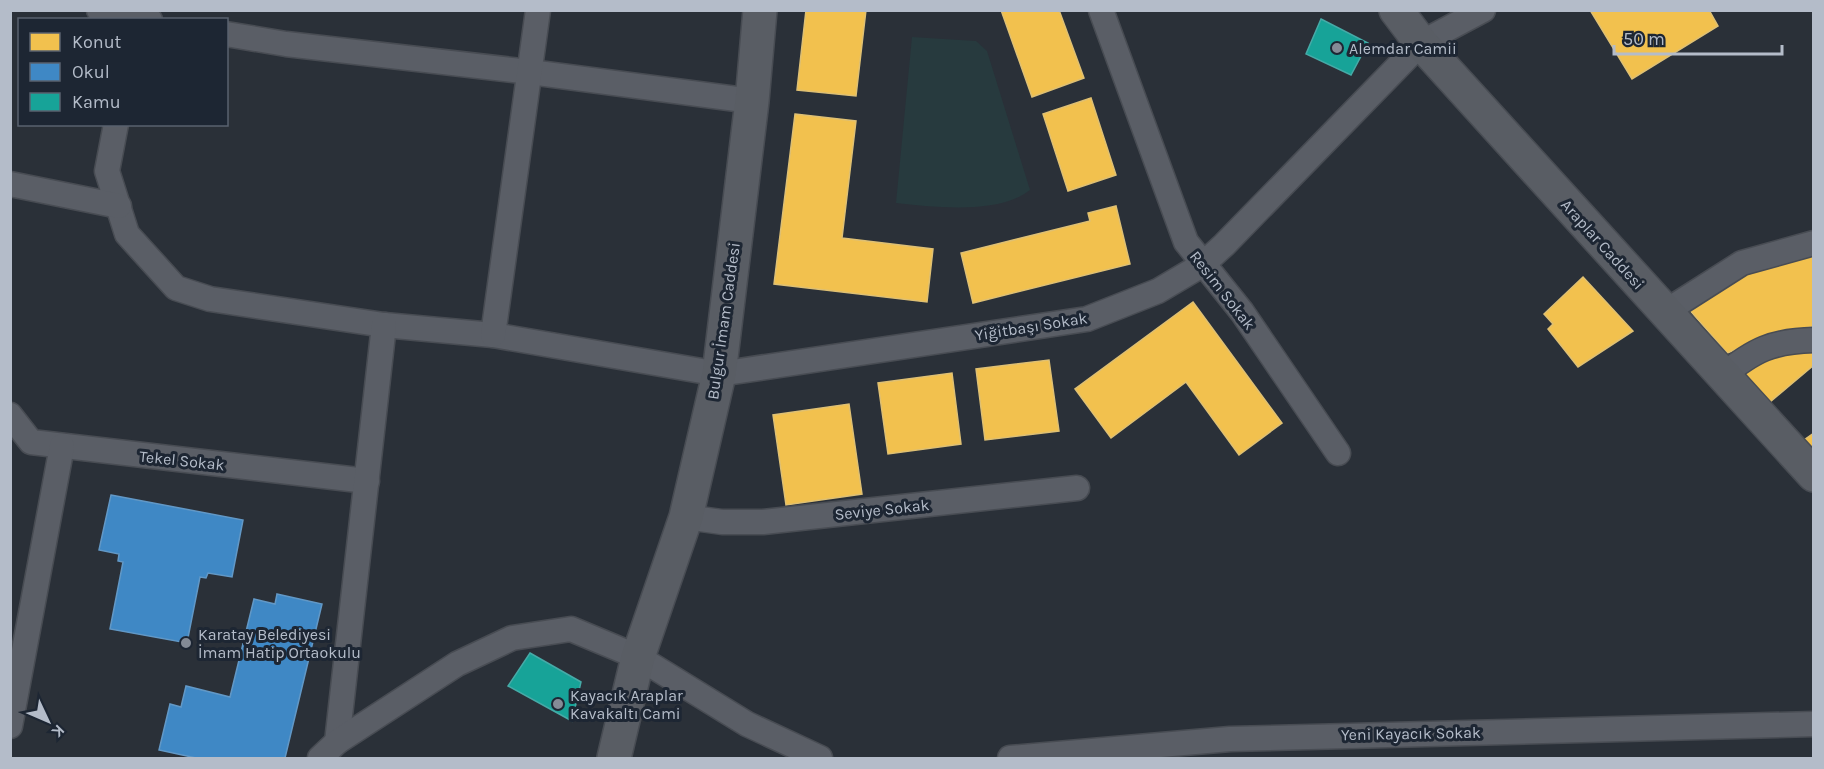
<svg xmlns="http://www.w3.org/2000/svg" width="1824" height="769" viewBox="0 0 1824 769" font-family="Karla,sans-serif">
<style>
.green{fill:#273a3e}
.homes{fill:#f2c14e;stroke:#dfc073;stroke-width:1.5}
.schools{fill:#3f88c5;stroke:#6298c6;stroke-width:1.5}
.public{fill:#17a398;stroke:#46aaa7;stroke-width:1.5}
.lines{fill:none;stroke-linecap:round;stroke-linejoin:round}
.street-casing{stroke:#484c53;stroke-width:27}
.secondary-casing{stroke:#484c53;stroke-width:36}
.street{stroke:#5a5e66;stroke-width:24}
.secondary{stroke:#595d64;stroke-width:33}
.poi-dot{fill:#848b96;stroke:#1d2633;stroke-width:2}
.labels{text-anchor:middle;stroke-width:6;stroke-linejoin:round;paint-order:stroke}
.poi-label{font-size:16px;fill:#b4bcc9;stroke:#1d2633;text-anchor:start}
.street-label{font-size:16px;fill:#b4bcc9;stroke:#1d2633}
</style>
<rect width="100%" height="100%" fill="#2a3038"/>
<path class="green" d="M912,37L976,41L987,51L1030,190C998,215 934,207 896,203Z"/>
<g class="homes">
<polygon points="806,10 866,10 856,96 797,90"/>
<polygon points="1001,10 1059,10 1084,78 1032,97"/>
<polygon points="1590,10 1709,10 1718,26 1632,79"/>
<polygon points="1091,98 1116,175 1068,191 1043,114"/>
<polygon points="795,114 856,121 842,238 933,249 927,302 774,284"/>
<polygon points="1116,206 1130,264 973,303 961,253 1090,221 1088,213"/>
<polygon points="1814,255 1814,326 1771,336 1727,353 1687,307 1744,271"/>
<polygon points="1583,277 1633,331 1578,367 1548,329 1553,324 1544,314"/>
<polygon points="1193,302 1282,423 1239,455 1186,382 1111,438 1075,389"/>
<polygon points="1814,347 1814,365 1770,402 1744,376 1754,365 1785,349"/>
<polygon points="1049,360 1059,431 985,440 976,369"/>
<polygon points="952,373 961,444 888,454 878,383"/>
<polygon points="849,404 862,494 786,505 773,415"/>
<polygon points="1814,433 1814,455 1801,442"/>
</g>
<g class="schools">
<polygon points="111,495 243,520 232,577 208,573 206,578 200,577 187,643 110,629 123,562 118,561 119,554 99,550"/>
<polygon points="277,594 322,604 285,758 196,758 159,750 170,704 181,707 186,686 230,697 254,599 275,604"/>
</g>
<g class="public">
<polygon points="1321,19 1368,43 1351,75 1306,54"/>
<polygon points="530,653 581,682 572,721 508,686"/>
</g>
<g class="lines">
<g class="street-casing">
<g id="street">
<polyline points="99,10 150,20"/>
<polyline points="1101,10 1186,242 1242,312 1338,453"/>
<polyline points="226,34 286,44 530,72 752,101"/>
<polyline points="116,124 107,171 127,234 176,288 210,299 384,325 493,335 719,374 1087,319 1158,291 1202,265 1224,245 1421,43 1483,10"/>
<polyline points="10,184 119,206"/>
<polyline points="1665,312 1742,263 1814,243"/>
<polyline points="493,335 538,10"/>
<path d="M1722,376C1754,350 1772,341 1814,340"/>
<polyline points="10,415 31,442 367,481"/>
<polyline points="686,517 722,522 763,522 1077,488"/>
<polyline points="10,726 62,446"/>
<polyline points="337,742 384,325"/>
<polyline points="320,758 337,742 457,664 512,638 571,629 638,657 747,724 820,758"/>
<polyline points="1010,758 1230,739 1814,724"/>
</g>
</g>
<g class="secondary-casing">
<g id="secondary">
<polyline points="1396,10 1421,43 1814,475"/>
<polyline points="614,758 638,657 686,517 719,374 752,101 760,10"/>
</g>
</g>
<use href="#street" class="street"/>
<use href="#secondary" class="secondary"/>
</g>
<g class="poi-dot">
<circle cx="1337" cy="48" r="6"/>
<circle cx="186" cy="643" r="6"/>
<circle cx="558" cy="704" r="6"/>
</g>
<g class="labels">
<g class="poi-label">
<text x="1349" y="54">Alemdar Camii</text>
<text x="198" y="640">Karatay Belediyesi<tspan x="198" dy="18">İmam Hatip Ortaokulu</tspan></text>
<text x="570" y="701">Kayacık Araplar<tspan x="570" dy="18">Kavakaltı Cami</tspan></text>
</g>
<g class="street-label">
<text transform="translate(1603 244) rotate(48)" y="6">Araplar Caddesi</text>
<text transform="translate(1223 290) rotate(52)" y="6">Resim Sokak</text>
<text transform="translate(723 321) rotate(-82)" y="6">Bulgur İmam Caddesi</text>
<text transform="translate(1031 326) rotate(-9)" y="6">Yiğitbaşı Sokak</text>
<text transform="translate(182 460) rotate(6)" y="6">Tekel Sokak</text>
<text transform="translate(882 509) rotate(-6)" y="6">Seviye Sokak</text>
<text transform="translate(1411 733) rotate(-1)" y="6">Yeni Kayacık Sokak</text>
</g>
</g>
<rect width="1824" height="769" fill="none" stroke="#b4bcc9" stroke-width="24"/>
<rect x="18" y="18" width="210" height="108" fill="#1d2633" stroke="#59626f" stroke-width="1.5"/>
<rect x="30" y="33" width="30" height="18" fill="#f2c14e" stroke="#59626f" stroke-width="1.5"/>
<text x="72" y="48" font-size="18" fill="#b4bcc9">Konut</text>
<rect x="30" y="63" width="30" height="18" fill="#3f88c5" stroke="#59626f" stroke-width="1.5"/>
<text x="72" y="78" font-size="18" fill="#b4bcc9">Okul</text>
<rect x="30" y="93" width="30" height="18" fill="#17a398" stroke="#59626f" stroke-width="1.5"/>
<text x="72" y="108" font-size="18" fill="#b4bcc9">Kamu</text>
<g transform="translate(48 721) rotate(134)" stroke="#1d2633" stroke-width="4.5" paint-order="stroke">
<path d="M0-4.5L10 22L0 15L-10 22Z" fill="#b4bcc9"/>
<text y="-9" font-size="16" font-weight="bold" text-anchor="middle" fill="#b4bcc9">K</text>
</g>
<path d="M1614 45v9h168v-9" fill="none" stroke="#b4bcc9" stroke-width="3"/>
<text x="1623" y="45" font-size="18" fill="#b4bcc9" stroke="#1d2633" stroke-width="4.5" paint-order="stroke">50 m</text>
</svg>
